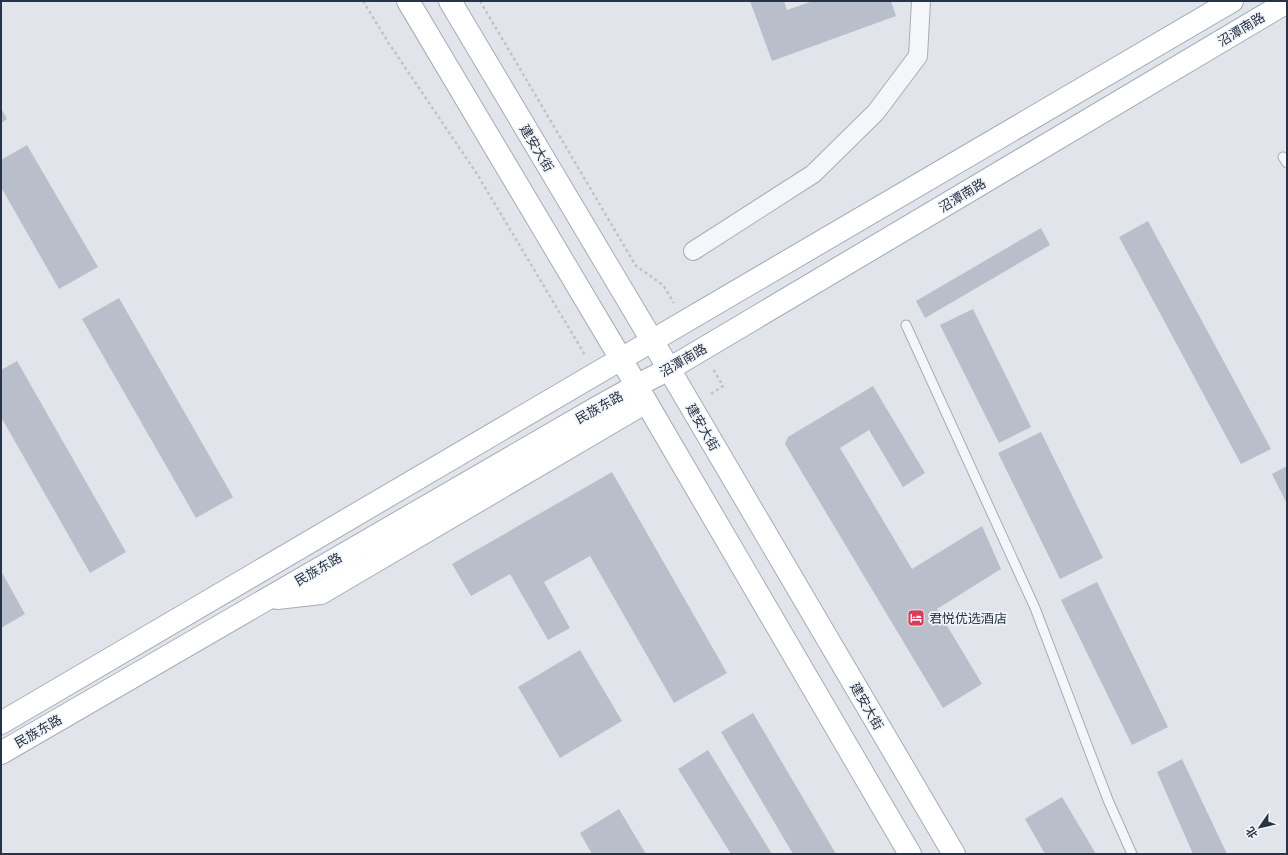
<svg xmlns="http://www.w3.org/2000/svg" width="1288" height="855" viewBox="0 0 1288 855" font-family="Lato,'Noto Sans SC',sans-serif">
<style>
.building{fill:#b8bfca}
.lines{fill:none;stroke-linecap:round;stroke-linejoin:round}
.lane-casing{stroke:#a6acb6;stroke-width:11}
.street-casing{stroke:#a6acb6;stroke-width:20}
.secondary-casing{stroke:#a6acb6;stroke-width:24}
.primary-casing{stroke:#a0aab8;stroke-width:24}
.path{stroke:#c0c3ca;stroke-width:2.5;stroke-dasharray:3 3;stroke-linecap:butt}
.lane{stroke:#f5f6f9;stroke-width:9}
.street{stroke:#f5f6f9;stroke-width:18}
.secondary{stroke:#fff;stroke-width:22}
.primary{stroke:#fff;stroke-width:22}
.labels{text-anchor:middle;stroke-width:3.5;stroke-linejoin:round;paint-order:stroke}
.street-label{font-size:13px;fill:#283345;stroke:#f1f4f8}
.poi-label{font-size:13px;fill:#283345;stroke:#f1f4f8;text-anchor:start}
</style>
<rect width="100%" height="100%" fill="#e1e5eb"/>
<g class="building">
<polygon points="750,1 784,1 787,10 813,1 891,1 896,16 772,61"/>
<polygon points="1,108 7,119 1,123"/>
<polygon points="27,145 98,267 59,289 1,187 1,160"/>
<polygon points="1148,221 1271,449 1241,464 1119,237"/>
<polygon points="1041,228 1050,245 925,318 916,301"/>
<polygon points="119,298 233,497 196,518 82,319"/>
<polygon points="973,309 1031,427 999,443 940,325"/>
<polygon points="17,361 126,552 90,573 1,417 1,370"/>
<polygon points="873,386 925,473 903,487 869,430 840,448 912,569 982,526 1001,569 937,609 982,684 943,708 785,444 788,437"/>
<polygon points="1041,432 1103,558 1060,579 998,453"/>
<polygon points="1287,466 1287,504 1272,474"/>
<polygon points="612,472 727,673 674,703 590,556 544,582 570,628 548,640 510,574 471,596 452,564"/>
<polygon points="1,571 25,614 1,628"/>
<polygon points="1097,582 1168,727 1132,745 1061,600"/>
<polygon points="580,650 622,721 560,758 518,687"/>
<polygon points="753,713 836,854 793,854 721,732"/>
<polygon points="708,750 772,854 731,854 678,769"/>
<polygon points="1182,759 1227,854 1193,854 1157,772"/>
<polygon points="1062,797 1096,854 1045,854 1025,819"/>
<polygon points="619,809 646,854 592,854 580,833"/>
</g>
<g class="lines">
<g class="lane-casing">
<g id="lane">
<polyline points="1283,157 1287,163"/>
<polyline points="906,325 1035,608 1108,800 1132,854"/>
</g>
</g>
<g class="street-casing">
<polyline id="street" points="693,251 813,174 876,112 918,56 921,1"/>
</g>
<g class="secondary-casing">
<g id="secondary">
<polyline points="408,1 621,359 910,854"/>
<polyline points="450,1 669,369 954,854"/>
<polyline points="277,598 321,593 646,402"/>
<polyline points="1,723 621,359"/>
<polyline points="1,753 600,406 636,386"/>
</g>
</g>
<g class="primary-casing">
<g id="primary">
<polyline points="621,359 1232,1"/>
<polyline points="636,386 669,369 1287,2"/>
</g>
</g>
<g class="path">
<polyline points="363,1 388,42 477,174 585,355"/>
<polyline points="480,1 636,266 663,285 674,303"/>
<polyline points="711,394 723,386 713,369"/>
</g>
<use href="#lane" class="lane"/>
<use href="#street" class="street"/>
<use href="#secondary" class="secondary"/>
<use href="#primary" class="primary"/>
</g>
<defs>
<g id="hotel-square" transform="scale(0.9)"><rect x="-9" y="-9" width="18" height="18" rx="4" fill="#da3d57" stroke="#f1f4f8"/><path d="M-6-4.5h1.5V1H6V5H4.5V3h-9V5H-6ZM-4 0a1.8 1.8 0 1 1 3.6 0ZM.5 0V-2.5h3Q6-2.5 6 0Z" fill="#fff"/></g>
</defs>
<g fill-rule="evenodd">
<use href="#hotel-square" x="916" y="618"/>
</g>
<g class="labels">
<g class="street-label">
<text transform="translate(1241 29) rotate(-31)" y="5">沼潭南路</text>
<text transform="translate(537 148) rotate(59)" y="5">建安大街</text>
<text transform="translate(962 195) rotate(-31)" y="5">沼潭南路</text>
<text transform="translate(683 360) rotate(-30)" y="5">沼潭南路</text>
<text transform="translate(599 407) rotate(-29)" y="5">民族东路</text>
<text transform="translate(703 427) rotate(60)" y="5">建安大街</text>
<text transform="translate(318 569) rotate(-30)" y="5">民族东路</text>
<text transform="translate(867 706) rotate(60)" y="5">建安大街</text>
<text transform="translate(38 731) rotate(-30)" y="5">民族东路</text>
</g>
<g class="poi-label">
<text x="929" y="623">君悦优选酒店</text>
</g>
</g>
<rect width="1288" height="855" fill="none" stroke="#283345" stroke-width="4"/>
<g transform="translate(1260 827) rotate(236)" stroke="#f1f4f8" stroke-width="3" paint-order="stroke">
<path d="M0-3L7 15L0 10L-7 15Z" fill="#283345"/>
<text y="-6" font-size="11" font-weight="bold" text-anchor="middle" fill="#283345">北</text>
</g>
</svg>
